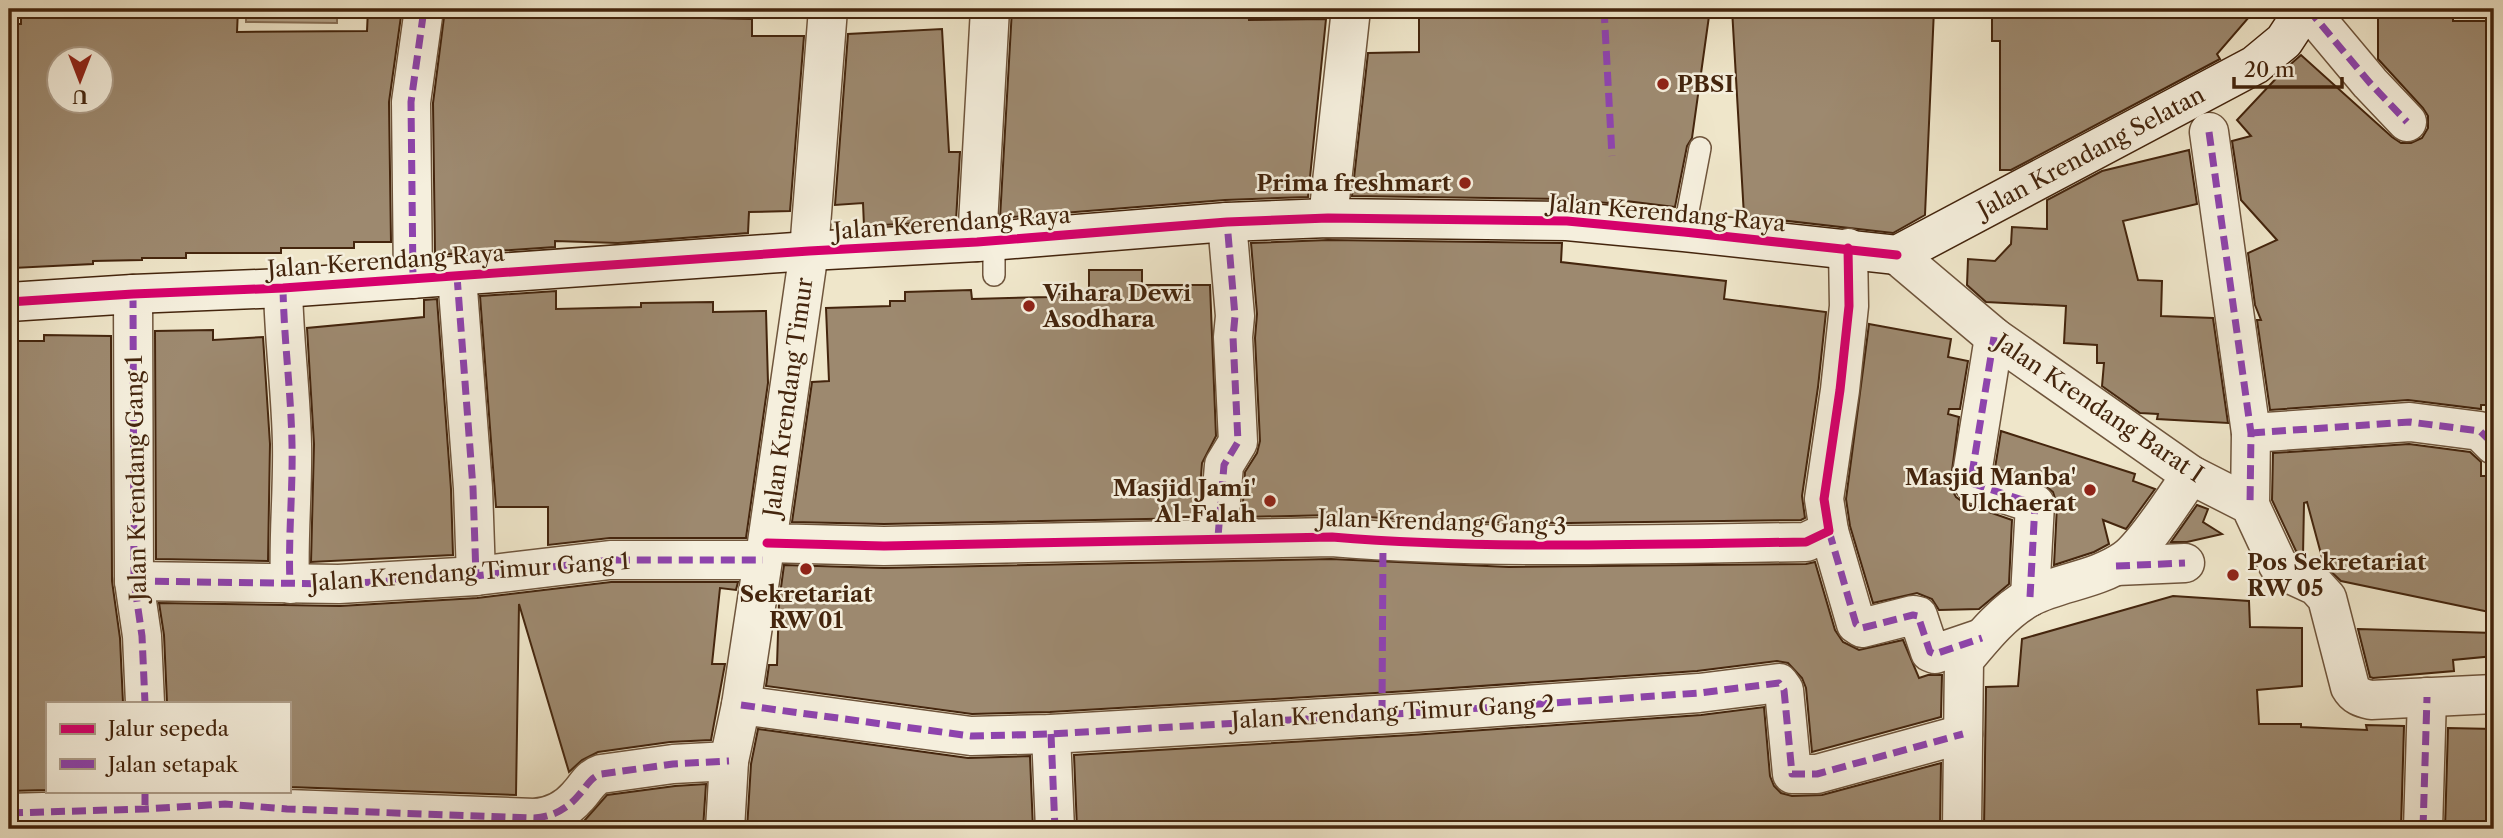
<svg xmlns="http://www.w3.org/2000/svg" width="2503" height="838" viewBox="0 0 2503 838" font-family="'Libre Caslon Text',serif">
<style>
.water{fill:#b5a48a;stroke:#887158;stroke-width:2}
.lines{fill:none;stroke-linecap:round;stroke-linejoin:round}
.shore{stroke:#7c644c;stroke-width:2}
.building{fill:#9d896f;stroke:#44250d;stroke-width:2;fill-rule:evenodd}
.lane-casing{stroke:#6f553c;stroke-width:24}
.street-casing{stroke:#6f553c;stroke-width:41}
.secondary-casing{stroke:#44250d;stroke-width:41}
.lane{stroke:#f5efdd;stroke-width:21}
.street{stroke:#f5efdd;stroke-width:38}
.secondary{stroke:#f5efdd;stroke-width:38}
.quiet{stroke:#8e44ad;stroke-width:7;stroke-dasharray:14 7;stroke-linecap:butt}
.cycleway-casing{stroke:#f5efdd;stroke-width:13}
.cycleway{stroke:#d6006c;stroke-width:9}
.poi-dot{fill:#8f2418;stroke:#f5efdd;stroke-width:2.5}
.labels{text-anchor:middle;stroke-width:5;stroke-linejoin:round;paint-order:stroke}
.poi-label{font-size:23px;font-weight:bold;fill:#44250d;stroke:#f5efdd;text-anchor:start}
.street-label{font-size:23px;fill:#44250d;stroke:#f5efdd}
</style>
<rect width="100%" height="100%" fill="#efe6ca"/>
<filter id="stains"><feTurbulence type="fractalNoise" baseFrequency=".00286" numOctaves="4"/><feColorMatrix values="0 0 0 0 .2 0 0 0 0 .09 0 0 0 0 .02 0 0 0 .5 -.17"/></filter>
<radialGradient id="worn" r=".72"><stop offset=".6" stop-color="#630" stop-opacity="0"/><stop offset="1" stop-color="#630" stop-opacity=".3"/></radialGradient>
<polygon class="water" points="246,9 337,9 337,23 246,22"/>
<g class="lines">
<polyline class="shore" points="253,9 256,15 326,16 329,14 330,9"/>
</g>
<g class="building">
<path d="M53,9H238L237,32L367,31L368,9H402L389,102L391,242H354V248H281V253H186V258H142V260L93,261V264L13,268L9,212V24H21V15ZM60,60H102V102H60Z"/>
<polygon points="445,9 625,9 625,16 752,19 752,36 804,36 790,211 749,212 748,233 618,243 555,241 555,247 435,255 433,103"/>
<polygon points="1012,9 1248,9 1249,20 1326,19 1308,197 1225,200 1000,218"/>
<polygon points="1419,9 1710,9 1692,138 1687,146 1675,207 1617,200 1617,204 1567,199 1352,196 1368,53 1419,52"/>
<polygon points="1732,9 1934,9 1925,215 1893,233 1744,216"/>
<polygon points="1992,9 2256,9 2217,54 2220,59 2011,170 2000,170 2000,41 1992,41"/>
<polygon points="2378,9 2453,9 2453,21 2494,21 2494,77 2489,77 2494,125 2494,405 2481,405 2481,409 2408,400 2270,410 2257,320 2261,320 2255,305 2248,253 2277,240 2241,200 2232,141 2251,136 2237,120 2284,70 2301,55 2392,137 2401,143 2411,143 2422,138 2428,128 2428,116 2423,108 2378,59"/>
<polygon points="942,29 949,152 960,152 956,221 864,226 863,203 835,205 848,34"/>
<polygon points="2189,150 2197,204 2123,221 2138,280 2162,281 2161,316 2213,318 2228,423 2157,419 2158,414 2140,413 2102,386 2104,363 2097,363 2097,345 2064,343 2066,306 1986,302 1967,285 1968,259 1995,261 2011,244 2012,227 2047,229 2047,200 2102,171"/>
<polygon points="1328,240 1562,243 1561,262 1726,281 1724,299 1826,312 1818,387 1802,496 1805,518 1801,520 1569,523 1451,522 1332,515 1242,517 1245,472 1257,453 1260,441 1255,338 1257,314 1251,243"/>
<polygon points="1089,270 1142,270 1142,285 1210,285 1216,436 1202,463 1198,518 884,524 792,522 812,382 829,381 826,308 890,306 890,301 905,301 905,292 971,290 972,299 1050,297 1049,294 1089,293"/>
<polygon points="556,291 556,309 641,307 641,303 713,302 713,312 766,311 768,383 746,538 610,538 548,545 548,507 496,507 480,296"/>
<polygon points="437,299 451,489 453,555 311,562 314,444 307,328 424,317 424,300"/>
<polygon points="1869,324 1951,339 1948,357 1968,361 1960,409 1949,409 1948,414 1959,417 1950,486 1956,497 1966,504 2012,520 2009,584 1979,609 1939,610 1932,599 1917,593 1873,603 1850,526 1846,499"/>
<polygon points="213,330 213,340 263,337 270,444 268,561 156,559 155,331"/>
<polygon points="44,335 111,336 112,581 120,638 123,703 47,703 47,790 9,791 9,341 44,341"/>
<polygon points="2001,431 2135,474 2133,481 2155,489 2126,529 2103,520 2109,544 2094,552 2054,565 2057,505 2053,492 2042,483 1995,468"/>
<polygon points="2409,444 2470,452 2481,462 2481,476 2492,476 2494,613 2341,581 2324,565 2307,502 2304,503 2303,556 2296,551 2272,500 2273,453"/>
<polygon points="2197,505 2208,509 2203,522 2222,534 2187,542 2171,542"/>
<polygon points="1331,559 1509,567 1806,564 1815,562 1835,630 1843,642 1859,650 1903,640 1919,678 1928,675 1942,675 1941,717 1812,752 1806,688 1802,678 1788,663 1777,661 1697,671 1409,691 1050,712 972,714 766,686 769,665 777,665 779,602 784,565 884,568"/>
<polygon points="611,582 738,582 736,590 720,588 712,664 725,664 711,740 670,742 598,752 582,760 569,772 519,604 516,795 289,787 289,703 167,703 164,635 159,603 340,606 477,598"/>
<polygon points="2173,596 2249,601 2250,627 2302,628 2302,686 2257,690 2259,724 2301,724 2301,727 2367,730 2366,725 2404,726 2401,829 2258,826 2258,829 1984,829 1986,687 2018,686 2022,639"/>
<polygon points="2358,629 2494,633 2494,656 2453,660 2454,671 2373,678 2370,677"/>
<polygon points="1764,707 1770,776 1774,786 1781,793 1792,796 1822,795 1941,763 1940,829 1077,829 1074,755 1411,735 1701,715"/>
<polygon points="2448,728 2494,729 2494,829 2445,829"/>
<polygon points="758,729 968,758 1030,756 1033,829 747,829 751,764"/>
<polygon points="706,784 703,829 586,829 584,821 607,795 675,786"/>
<polygon points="225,826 266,829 172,829"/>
</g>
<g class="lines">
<g class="lane-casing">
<g id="lane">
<polyline points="1684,232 1700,148"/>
<polyline points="994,241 994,275"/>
</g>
</g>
<g class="street-casing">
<g id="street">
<path d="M828,9L809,251L767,543L884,546L1332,537C1489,550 1648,544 1806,542L1829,531L1824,499L1840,390L1849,306L1848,248"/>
<polyline points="2308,9 2370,83 2407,122"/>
<polyline points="2209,132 2251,433 2250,505"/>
<polyline points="1328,218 1351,9"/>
<polyline points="977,242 990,9"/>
<path d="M1897,255L1994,337L2191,475L2250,505L2278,565L2290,574L2316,586L2327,598L2350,687C2355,696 2362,698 2371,700L2494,694"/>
<polyline points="457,276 473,488 476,576"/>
<polyline points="413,279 411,102 424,9"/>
<path d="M283,288C284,341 291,392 292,444C293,491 288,538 290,584"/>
<polyline points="133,294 134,581 142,636 145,703"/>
<polyline points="1994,337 1971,480 1974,484 2035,504 2030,597"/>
<polyline points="2251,433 2410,422 2480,431 2494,445"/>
<polyline points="1829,531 1856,624 1862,628 1913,615 1918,616 1930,652 1935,654 1982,638"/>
<polyline points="1218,537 1224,465 1238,442 1233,337 1235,316 1227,222"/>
<polyline points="2116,566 2185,563"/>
<polyline points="134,581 339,584 476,576 610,560 763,560 741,705 729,761 725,829"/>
<polyline points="741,705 971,736 1051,734 1410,713 1699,693 1779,683 1784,690 1792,774 1817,774 1963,734"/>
<polyline points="1051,734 1055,829"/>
<path d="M9,813L145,809L225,804L287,809L534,818C551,817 566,810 578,796C586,788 589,778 601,774L673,764L729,761"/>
<path d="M1962,829L1964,660C1983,637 2004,611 2030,597C2059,582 2096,580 2125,560C2145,546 2176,496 2191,475"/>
<polyline points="2423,829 2427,697"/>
</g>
</g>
<g class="secondary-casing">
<polyline id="secondary" points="9,302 133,294 283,288 809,251 977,242 1227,222 1328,218 1567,221 1684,232 1897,255 2255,65 2284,41 2305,9"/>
</g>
<use href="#lane" class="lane"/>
<use href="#street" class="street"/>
<use href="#secondary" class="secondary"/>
<g class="quiet">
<polyline points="1604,9 1612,156"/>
<polyline points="2308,9 2370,83 2407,122"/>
<polyline points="2209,132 2251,433 2250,505"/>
<polyline points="457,276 473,488 476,576"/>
<polyline points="413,279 411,102 424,9"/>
<path d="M283,288C284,341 291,392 292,444C293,491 288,538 290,584"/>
<polyline points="133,294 134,581 142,636 145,703"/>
<polyline points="1994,337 1971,480 1974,484 2035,504 2030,597"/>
<polyline points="2251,433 2410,422 2480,431 2494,445"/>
<polyline points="1829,531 1856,624 1862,628 1913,615 1918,616 1930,652 1935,654 1982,638"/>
<polyline points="1218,537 1224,465 1238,442 1233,337 1235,316 1227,222"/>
<polyline points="2116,566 2185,563"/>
<polyline points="134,581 339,584 476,576 610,560 763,560"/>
<polyline points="741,705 971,736 1051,734 1410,713 1699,693 1779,683 1784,690 1792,774 1817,774 1963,734"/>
<polyline points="1382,714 1383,541"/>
<polyline points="1051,734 1055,829"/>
<polyline points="145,791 145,809"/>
<path d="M9,813L145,809L225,804L287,809L534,818C551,817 566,810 578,796C586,788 589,778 601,774L673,764L729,761"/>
<polyline points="2423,829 2427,697"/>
</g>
<g class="cycleway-casing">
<g id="cycleway">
<polyline points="9,302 133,294 283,288 809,251 977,242 1227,222 1328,218 1567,221 1684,232 1897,255"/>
<path d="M767,543L884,546L1332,537C1489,550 1648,544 1806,542L1829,531L1824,499L1840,390L1849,306L1848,248"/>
</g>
</g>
<use href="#cycleway" class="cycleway"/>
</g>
<g class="poi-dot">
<circle cx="1663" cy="84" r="7"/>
<circle cx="1465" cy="183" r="7"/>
<circle cx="1029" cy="306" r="7"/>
<circle cx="2090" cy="490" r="7"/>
<circle cx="1270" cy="501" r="7"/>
<circle cx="806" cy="569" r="7"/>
<circle cx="2233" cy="575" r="7"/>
</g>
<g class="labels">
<g class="poi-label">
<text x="1677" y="92">PBSI</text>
<text x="1451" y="191" text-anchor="end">Prima freshmart</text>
<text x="1043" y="301">Vihara Dewi<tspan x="1043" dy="26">Asodhara</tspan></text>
<text x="2076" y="485" text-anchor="end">Masjid Manba'<tspan x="2076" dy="26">Ulchaerat</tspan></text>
<text x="1256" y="496" text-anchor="end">Masjid Jami'<tspan x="1256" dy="26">Al-Falah</tspan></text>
<text x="2247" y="570">Pos Sekretariat<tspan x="2247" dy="26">RW 05</tspan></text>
<text x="806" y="602" text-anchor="middle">Sekretariat<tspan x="806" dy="26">RW 01</tspan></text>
</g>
<g class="street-label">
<text transform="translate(2091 152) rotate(-28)" y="8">Jalan Krendang Selatan</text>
<text transform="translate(1667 213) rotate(5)" y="8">Jalan Kerendang Raya</text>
<text transform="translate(952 223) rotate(-4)" y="8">Jalan Kerendang Raya</text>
<text transform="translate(386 261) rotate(-4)" y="8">Jalan Kerendang Raya</text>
<text transform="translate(788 397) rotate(-82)" y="8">Jalan Krendang Timur</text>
<text transform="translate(2099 408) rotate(34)" y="8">Jalan Krendang Barat I</text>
<text transform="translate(136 478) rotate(-91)" y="8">Jalan Krendang Gang 1</text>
<text transform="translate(1442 522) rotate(2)" y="8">Jalan Krendang Gang 3</text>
<text transform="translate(470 572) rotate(-4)" y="8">Jalan Krendang Timur Gang 1</text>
<text transform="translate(1393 712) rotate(-3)" y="8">Jalan Krendang Timur Gang 2</text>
</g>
</g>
<rect width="2503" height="838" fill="none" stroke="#efe6ca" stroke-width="35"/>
<rect x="10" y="10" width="2482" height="817" fill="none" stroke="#44250d" stroke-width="3.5"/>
<rect x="18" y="18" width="2468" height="803" fill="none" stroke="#44250d" stroke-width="2"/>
<rect x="46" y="702" width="245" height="91" fill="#f5efdd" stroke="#ae9e8a" stroke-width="2"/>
<rect x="60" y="724" width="35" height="10" fill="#d6006c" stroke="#ae9e8a" stroke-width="2"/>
<text x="108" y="736" font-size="21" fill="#44250d">Jalur sepeda</text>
<rect x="60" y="759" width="35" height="10" fill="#8e44ad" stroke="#ae9e8a" stroke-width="2"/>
<text x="108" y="772" font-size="21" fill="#44250d">Jalan setapak</text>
<g transform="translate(80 80) rotate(180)"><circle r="33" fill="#f5efdd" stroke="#ae9e8a" stroke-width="2"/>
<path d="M0-5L12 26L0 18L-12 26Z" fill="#8f2418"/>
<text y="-10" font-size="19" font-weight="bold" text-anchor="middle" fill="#44250d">U</text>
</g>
<path d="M2234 77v10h108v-10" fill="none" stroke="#44250d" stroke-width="3.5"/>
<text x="2244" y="77" font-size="21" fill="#44250d" stroke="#f5efdd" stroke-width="5" paint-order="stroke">20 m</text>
<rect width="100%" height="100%" filter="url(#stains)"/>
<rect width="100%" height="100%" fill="url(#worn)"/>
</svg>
